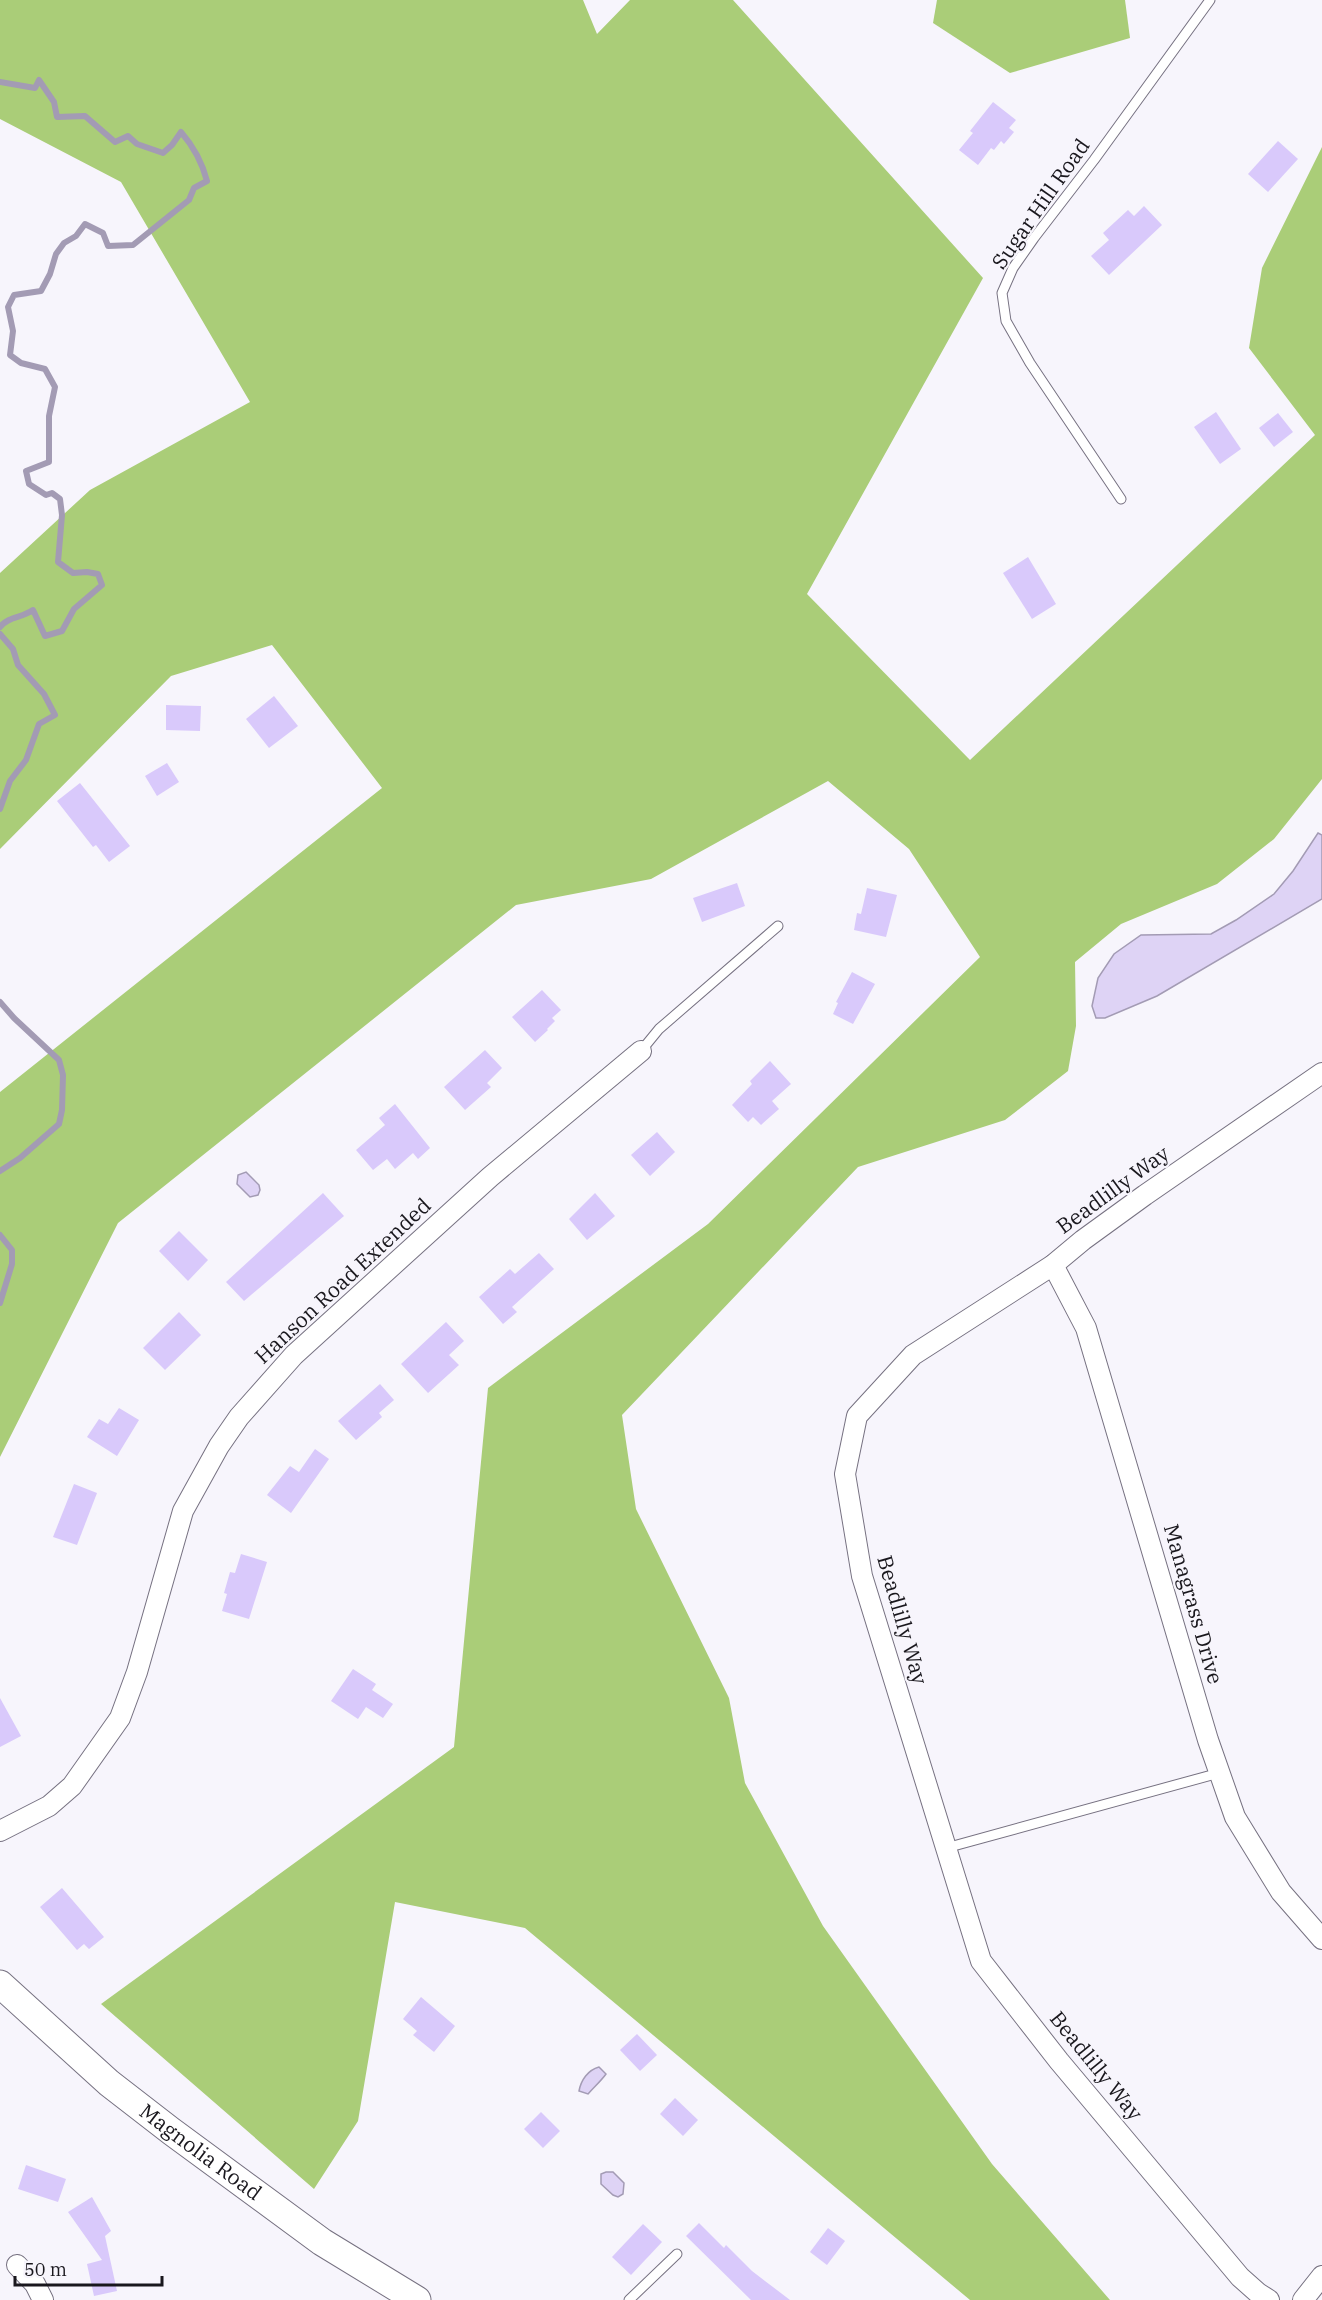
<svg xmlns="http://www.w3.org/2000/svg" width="1322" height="2300" viewBox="0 0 1322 2300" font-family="'IBM Plex Serif',serif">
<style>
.forest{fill:#aacd78}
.water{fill:#ded3f5;stroke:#a39bb4;stroke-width:1.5}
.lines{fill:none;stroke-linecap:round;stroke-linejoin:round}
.stream{stroke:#a39bb4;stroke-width:6}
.building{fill:#d9c9fb}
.service-casing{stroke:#767181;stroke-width:11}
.minor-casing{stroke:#767181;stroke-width:22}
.secondary-casing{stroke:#767181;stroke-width:29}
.service{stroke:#fff;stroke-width:9}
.minor{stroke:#fff;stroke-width:20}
.secondary{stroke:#fff;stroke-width:27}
.labels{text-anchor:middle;stroke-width:4.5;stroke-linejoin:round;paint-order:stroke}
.street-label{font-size:21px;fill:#19171d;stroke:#f7f5fc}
</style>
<rect width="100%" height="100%" fill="#f7f5fc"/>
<g class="forest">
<polygon points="0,0 583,0 597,34 630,0 733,0 983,278 807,594 970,760 1315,435 1249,348 1262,268 1322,147 1322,779 1274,839 1217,884 1121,924 1075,962 1076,1026 1068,1071 1005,1120 858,1167 622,1415 636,1509 729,1698 745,1783 823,1926 992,2164 1110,2300 970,2300 525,1928 395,1902 358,2121 314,2189 101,2004 454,1747 488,1388 708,1224 980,957 909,849 828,781 651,879 516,905 118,1223 0,1457 0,1092 382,788 272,645 171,676 0,849 0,573 90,490 250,402 121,182 0,119"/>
<polygon points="937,0 1125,0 1130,38 1010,73 933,23"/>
</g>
<g class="water">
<polygon points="1318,833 1322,835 1322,899 1157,996 1105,1018 1096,1018 1092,1006 1098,978 1114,954 1141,935 1211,934 1236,920 1274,894 1293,871"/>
<polygon points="246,1172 259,1185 260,1190 258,1195 250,1197 237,1184 238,1175"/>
<path d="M599,2067L606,2074C601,2081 594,2087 588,2094L579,2091C581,2080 588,2070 599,2067Z"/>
<polygon points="606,2172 613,2172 624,2183 623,2194 618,2197 613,2195 601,2184 601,2174"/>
</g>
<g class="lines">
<g class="stream">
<path d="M0,82L35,88L39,80L54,102L57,117L85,116L115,142L128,136L137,144L163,153L172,145L181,132C194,147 202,162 207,181L194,188L189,200L133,245L108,246L103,233L85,224L76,236L64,243L56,254L50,274L41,291L14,295L8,307L13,331L10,355L21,363L45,369L55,387L49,416V462L26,471L29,484L46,495L52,493L60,499L62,515L58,562L73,573L87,572L98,574L102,585L74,609L62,631L45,636L33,610C22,618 9,616 0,627"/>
<polyline points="0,634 13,649 18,665 44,694 55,715 39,724 26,760 10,781 0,809"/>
<polyline points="0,1002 14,1018 59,1060 63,1075 62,1110 59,1124 20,1158 0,1171"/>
<polyline points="0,1235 12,1250 12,1264 0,1303"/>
</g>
</g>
<g class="building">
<polygon points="993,102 1016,120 1009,128 1014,132 1004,144 1001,141 994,150 991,148 978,165 959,150 973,133 970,131"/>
<polygon points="1278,141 1298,159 1268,192 1248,174"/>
<polygon points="1144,206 1162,225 1109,275 1091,256 1109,240 1103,233 1128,210 1134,216"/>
<polygon points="1216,412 1241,449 1220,464 1194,427"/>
<polygon points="1278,413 1293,432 1274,447 1259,428"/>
<polygon points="1028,557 1056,604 1032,619 1003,573"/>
<polygon points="274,696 298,726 269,748 246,719"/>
<polygon points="166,705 201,706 200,731 166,730"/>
<polygon points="167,763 179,782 157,796 145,776"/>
<polygon points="80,783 130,846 109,862 96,845 93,847 57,801"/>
<polygon points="737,883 745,906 702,922 693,898"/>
<polygon points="867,888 897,895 886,937 854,930 857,913 861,914"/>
<polygon points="852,972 875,984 853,1024 833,1014 838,1003 836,1002"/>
<polygon points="542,990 561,1010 552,1018 555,1021 547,1029 548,1030 535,1042 512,1017"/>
<polygon points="485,1050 502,1068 487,1083 491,1087 465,1110 444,1087"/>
<polygon points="770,1061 791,1084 772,1101 779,1109 761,1125 753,1117 748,1122 732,1105 752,1084 750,1081"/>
<polygon points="395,1104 430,1148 418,1159 413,1153 395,1169 387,1159 373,1170 356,1150 385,1125 379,1118"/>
<polygon points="657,1132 675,1152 650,1176 631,1155"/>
<polygon points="323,1193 344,1216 244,1301 226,1282"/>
<polygon points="595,1193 615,1216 587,1240 569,1219"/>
<polygon points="179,1231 208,1260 188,1281 159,1251"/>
<polygon points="539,1253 554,1269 512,1307 517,1312 503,1324 479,1297 510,1269 515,1274"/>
<polygon points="179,1312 201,1335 165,1370 143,1348"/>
<polygon points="446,1322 464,1341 449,1355 459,1365 428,1393 401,1364"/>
<polygon points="380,1384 394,1400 379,1413 382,1417 356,1440 338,1421"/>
<polygon points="119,1408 139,1420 117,1456 87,1437 99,1419 108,1424"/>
<polygon points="315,1449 329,1459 291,1513 267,1495 290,1466 299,1472"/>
<polygon points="74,1484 97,1493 77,1545 53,1537"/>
<polygon points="241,1554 267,1562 249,1619 222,1611 227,1594 224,1593 230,1572 235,1573"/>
<polygon points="353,1669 376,1684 372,1690 393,1704 383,1718 366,1707 358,1719 331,1701"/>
<polygon points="0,1698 21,1736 0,1747"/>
<polygon points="62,1888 104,1937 89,1949 84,1944 77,1950 40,1907"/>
<polygon points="421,1997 455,2026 434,2052 413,2035 417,2031 403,2019"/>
<polygon points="637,2034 657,2055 640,2071 620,2050"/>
<polygon points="675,2098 698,2120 683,2136 660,2114"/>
<polygon points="541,2112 560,2131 543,2148 524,2129"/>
<polygon points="26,2165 66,2179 58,2202 18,2189"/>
<polygon points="92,2197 111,2231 105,2236 117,2291 94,2296 87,2264 102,2260 68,2212"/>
<polygon points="699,2223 724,2248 726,2245 752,2271 790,2300 751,2300 686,2236"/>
<polygon points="643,2224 662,2242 631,2275 612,2257"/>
<polygon points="828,2228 845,2241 827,2265 810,2252"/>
</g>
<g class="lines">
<g class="service-casing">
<g id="service">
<polyline points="1121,499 1030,363 1006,321 1002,293 1013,268 1034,238 1094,160 1210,0"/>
<polyline points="641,1051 659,1029 778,926"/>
<polyline points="946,1848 1219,1773"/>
<polyline points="629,2300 677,2254"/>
</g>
</g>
<g class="minor-casing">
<g id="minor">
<polyline points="1053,1265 1086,1328 1208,1740 1235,1817 1281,1892 1322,1939"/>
<polyline points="0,1831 49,1806 72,1786 120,1718 137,1672 183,1511 219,1446 239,1417 294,1355 490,1177 641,1051"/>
<polyline points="17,2265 35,2284 43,2300"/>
<polyline points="1269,2300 1258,2293 1240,2277 1059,2061 981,1961 862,1576 845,1474 857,1416 913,1355 1053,1265 1083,1240 1145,1195 1322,1073"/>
<polyline points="1303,2300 1322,2276"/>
</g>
</g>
<g class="secondary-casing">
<g id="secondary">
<path id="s1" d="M0,1984L109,2083L171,2131L322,2242L417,2300"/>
</g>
</g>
<use href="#service" class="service"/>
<use href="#minor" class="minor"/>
<use href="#secondary" class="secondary"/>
</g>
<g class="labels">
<g class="street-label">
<text transform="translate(1041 204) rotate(-55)" y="7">Sugar Hill Road</text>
<text transform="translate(1113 1190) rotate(-36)" y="7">Beadlilly Way</text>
<text transform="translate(343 1281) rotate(-43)" y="7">Hanson Road Extended</text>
<text transform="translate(1193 1604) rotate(74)" y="7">Managrass Drive</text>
<text transform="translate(902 1620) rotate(74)" y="7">Beadlilly Way</text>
<text transform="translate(1096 2066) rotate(51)" y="7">Beadlilly Way</text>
<text dy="7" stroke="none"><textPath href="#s1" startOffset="262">Magnolia Road</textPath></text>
</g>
</g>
<path d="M15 2276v9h147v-9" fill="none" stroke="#19171d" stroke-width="3"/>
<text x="24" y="2276" font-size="18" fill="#19171d" stroke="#f7f5fc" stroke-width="4.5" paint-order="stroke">50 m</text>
</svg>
